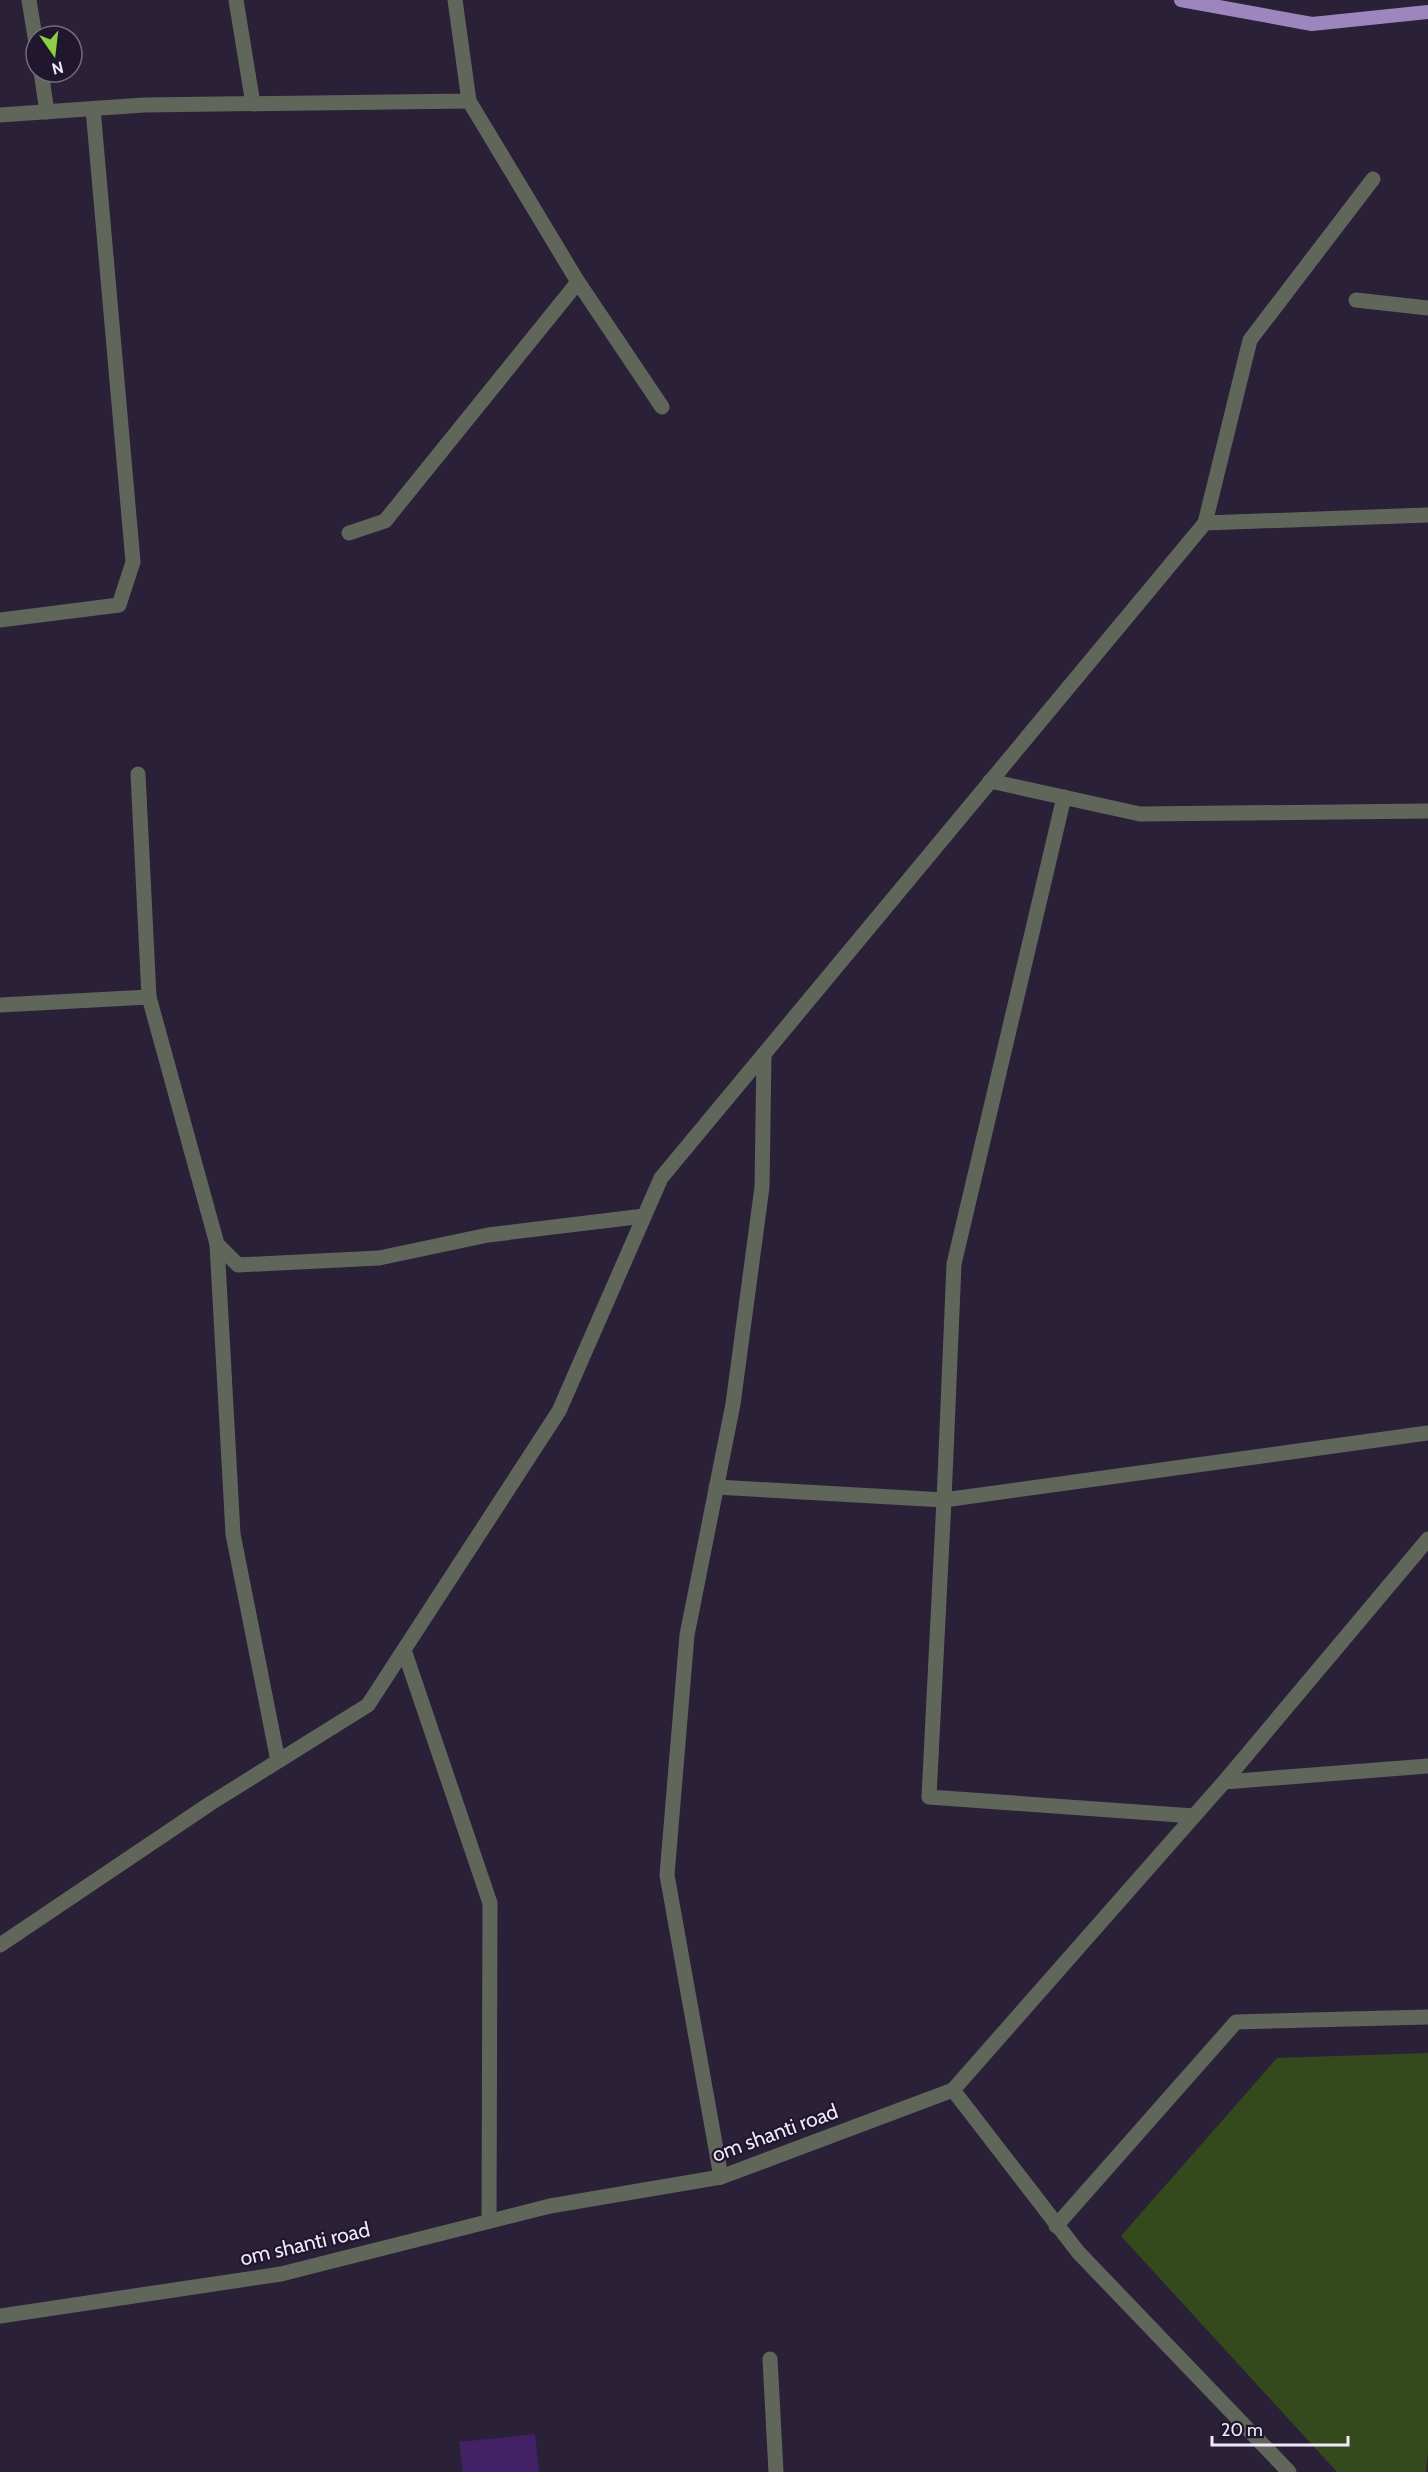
<svg xmlns="http://www.w3.org/2000/svg" width="1428" height="2472" viewBox="0 0 1428 2472" font-family="Cabin,sans-serif">
<style>
.green{fill:#344a1d}
.lines{fill:none;stroke-linecap:round;stroke-linejoin:round}
.stream{stroke:#9d85be;stroke-width:14}
.building{fill:#422166}
.service{stroke:#60675a;stroke-width:15}
.minor{stroke:#60675a;stroke-width:15}
.labels{text-anchor:middle;stroke-width:4.5;stroke-linejoin:round;paint-order:stroke}
.street-label{font-size:21px;fill:#efe9f9;stroke:#20162e}
</style>
<rect width="100%" height="100%" fill="#2a2038"/>
<polygon class="green" points="1428,2053 1428,2452 1426,2472 1337,2472 1121,2236 1277,2058"/>
<g class="lines">
<polyline class="stream" points="1181,0 1312,24 1428,12"/>
</g>
<polygon class="building" points="535,2434 539,2472 463,2472 459,2442"/>
<g class="lines">
<g class="service">
<polyline points="29,0 36,43"/>
<polyline points="236,0 253,104"/>
<polyline points="41,72 47,112"/>
<polyline points="469,101 578,282 662,407"/>
<polyline points="0,115 144,105 469,101 455,0"/>
<polyline points="349,533 385,521 578,282"/>
<polyline points="0,620 119,605 133,562 93,109"/>
</g>
<g class="minor">
<polyline points="1356,300 1428,308"/>
<polyline points="1205,523 1250,340 1373,179"/>
<polyline points="138,774 149,997"/>
<polyline points="990,781 1140,814 1428,811"/>
<polyline points="0,1005 149,997 217,1244 238,1265 379,1258 488,1235 644,1216"/>
<polyline points="217,1244 233,1534 278,1761"/>
<polyline points="716,1487 944,1500 954,1264 1064,797"/>
<polyline points="404,1650 490,1903 489,2221"/>
<polyline points="1224,1782 1428,1766"/>
<polyline points="1194,1816 929,1797 944,1500 1428,1433"/>
<polyline points="0,1945 211,1803 368,1705 559,1411 661,1178 1205,523 1428,515"/>
<polyline points="953,2090 1224,1782 1428,1539"/>
<polyline points="721,2177 667,1875 687,1635 733,1404 762,1187 764,1054"/>
<polyline points="1056,2226 1236,2022 1428,2017"/>
<polyline points="0,2316 281,2274 550,2206 721,2177 953,2090 1078,2252 1289,2472"/>
<polyline points="770,2359 776,2472"/>
</g>
</g>
<g class="labels">
<g class="street-label">
<text transform="translate(775 2133) rotate(-20)" y="7">om shanti road</text>
<text transform="translate(305 2244) rotate(-13)" y="7">om shanti road</text>
</g>
</g>
<g transform="translate(54 54) rotate(166)"><circle r="28" fill="#20162e" stroke="#736a7f" stroke-width="1.5"/>
<path d="M0-4.5L10 22L0 15L-10 22Z" fill="#8ece43"/>
<text y="-9" font-size="16" font-weight="bold" text-anchor="middle" fill="#efe9f9">N</text>
</g>
<path d="M1212 2436v9h136v-9" fill="none" stroke="#efe9f9" stroke-width="3"/>
<text x="1221" y="2436" font-size="18" fill="#efe9f9" stroke="#20162e" stroke-width="4.5" paint-order="stroke">20 m</text>
</svg>
